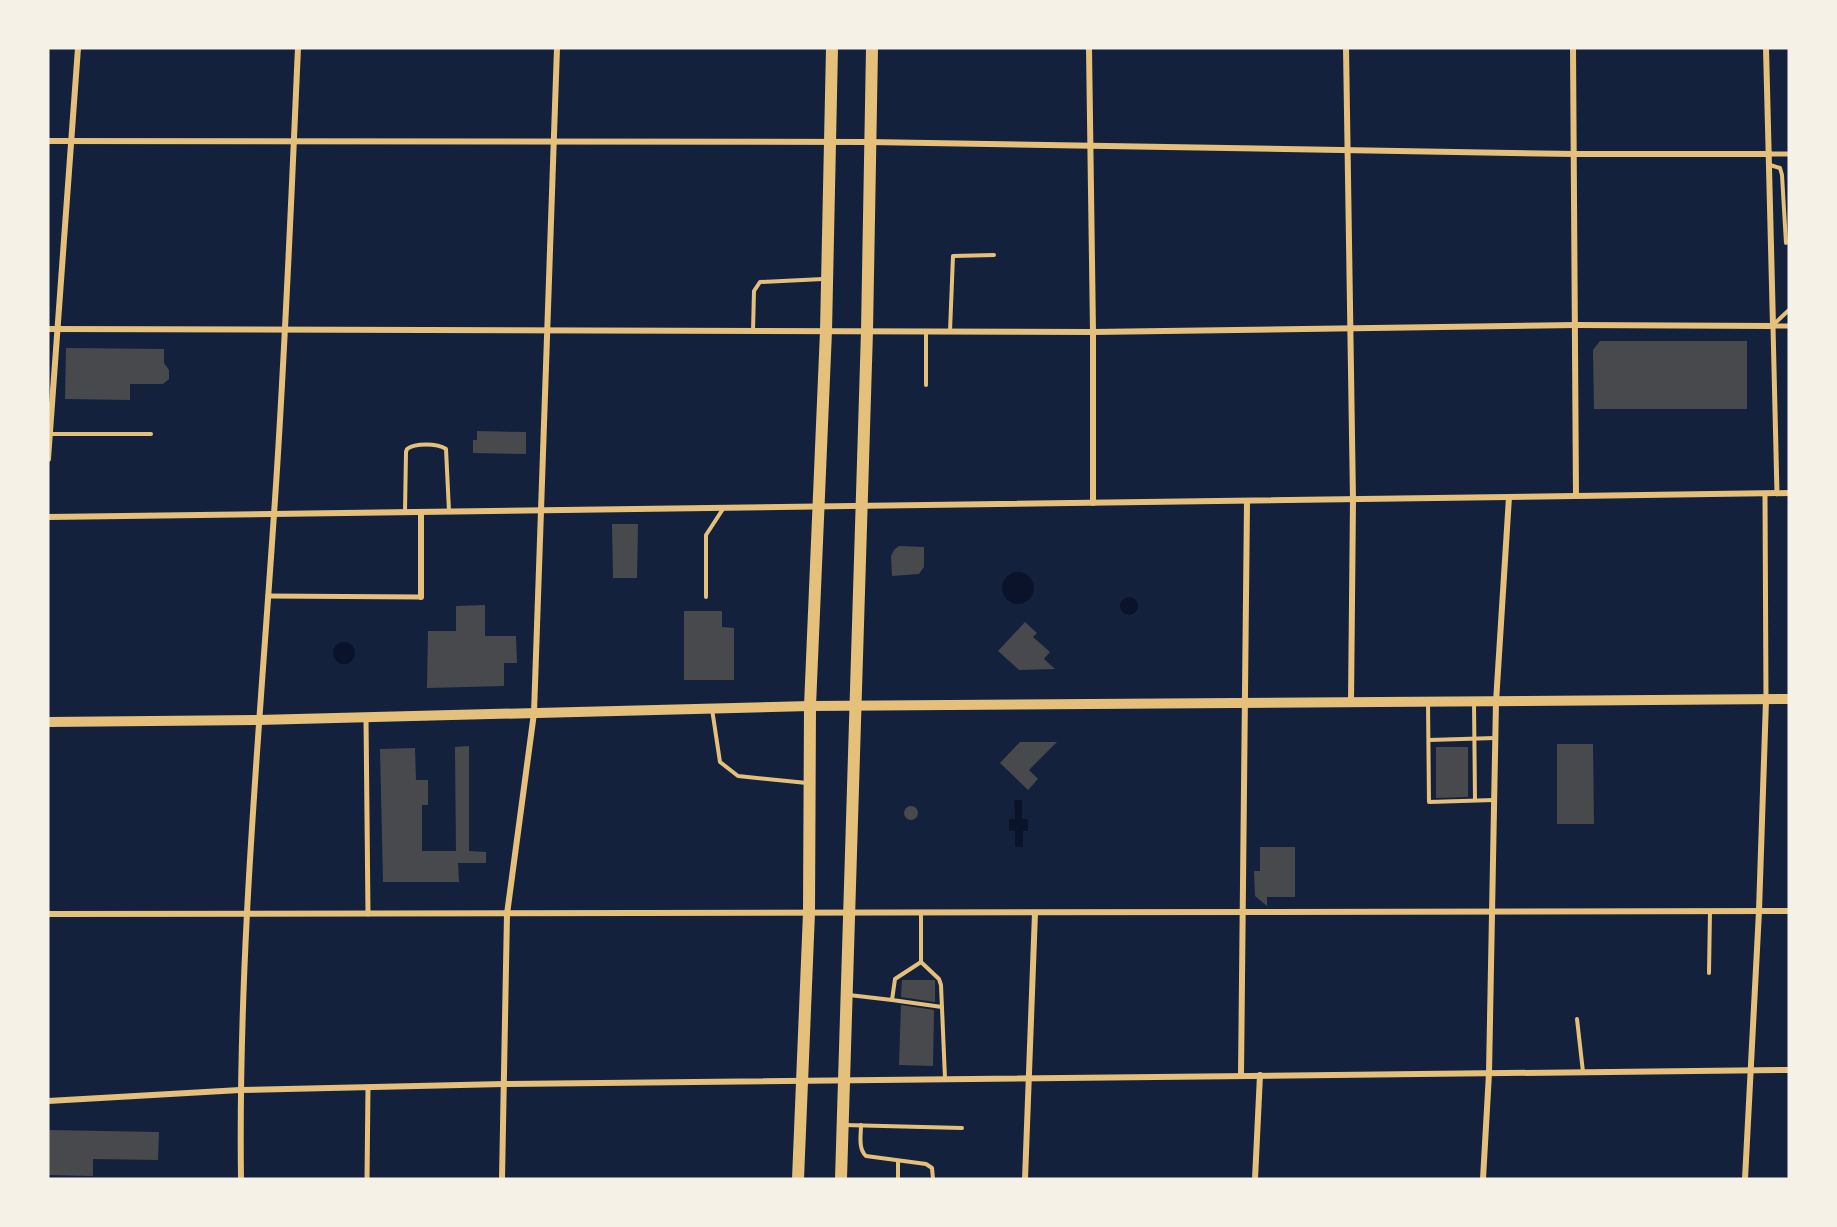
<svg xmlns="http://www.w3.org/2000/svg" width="1837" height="1227" viewBox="0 0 1837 1227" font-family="'Fira Sans',sans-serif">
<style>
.water{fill:#0b132b}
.building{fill:#48494c}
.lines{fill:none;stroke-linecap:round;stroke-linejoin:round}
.service{stroke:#e5c07b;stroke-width:4}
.pedestrian{stroke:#e5c07b;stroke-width:5}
.minor{stroke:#e5c07b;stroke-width:6}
.secondary{stroke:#e5c07b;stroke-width:10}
.primary{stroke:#e5c07b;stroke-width:12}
</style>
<rect width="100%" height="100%" fill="#14213d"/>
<g class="water">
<circle cx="1018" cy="588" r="16"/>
<circle cx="1129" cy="606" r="9"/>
<circle cx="344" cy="653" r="11"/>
<polygon points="1014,800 1022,800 1022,819 1028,819 1028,831 1023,831 1023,847 1015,847 1015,831 1009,831 1009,819 1015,819"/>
</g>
<g class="building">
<polygon points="1600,341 1747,341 1747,409 1594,409 1593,350"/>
<polygon points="66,348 164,349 164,363 169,370 169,379 163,384 130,384 130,400 65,399"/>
<polygon points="477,431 526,432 526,454 473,453 473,440 477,440"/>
<polygon points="612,524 638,524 637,578 613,578"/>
<polygon points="899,546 924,547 924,567 919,574 892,576 891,556 894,550"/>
<polygon points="485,605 485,636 516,636 517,663 504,663 504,686 427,688 428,631 456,631 456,606"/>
<polygon points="684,611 722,611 722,627 734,628 734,680 684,680"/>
<polygon points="1025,622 1037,633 1033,637 1050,652 1044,659 1055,669 1019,670 998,651"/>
<polygon points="1020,742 1057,742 1029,770 1038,779 1028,790 1000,763"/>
<polygon points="1557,744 1593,744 1594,824 1557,824"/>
<polygon points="469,746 469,851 486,852 486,863 458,863 459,882 383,882 380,749 415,748 416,780 428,780 428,805 422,805 422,851 456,851 455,747"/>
<polygon points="1436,747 1468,747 1468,797 1436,798"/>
<circle cx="911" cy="813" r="7"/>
<polygon points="1260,847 1295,847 1295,897 1267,897 1267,906 1255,896 1254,871 1260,871"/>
<polygon points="902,980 935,980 935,1002 901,997"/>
<polygon points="901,1005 934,1010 933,1066 899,1065"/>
<polygon points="48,1130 159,1132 158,1160 93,1159 93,1176 48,1175"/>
</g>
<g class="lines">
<g class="service">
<polyline points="1770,165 1780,168 1782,175 1786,243"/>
<polyline points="1773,325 1789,310"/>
<polyline points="753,331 754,291 760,282 823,279"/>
<polyline points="950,331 953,256 994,255"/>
<polyline points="926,385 926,331"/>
<polyline points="50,434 151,434"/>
<path d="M405,512L406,452L407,449C415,443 437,443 446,449L449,511"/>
<polyline points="706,597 706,535 723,509"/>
<polyline points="1428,702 1429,802 1494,800"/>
<polyline points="1474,702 1475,800"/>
<polyline points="712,709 720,762 738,776 807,783"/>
<polyline points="1429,740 1495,738"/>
<polyline points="921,913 921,962 939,979 941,985 945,1078"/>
<polyline points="1709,973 1710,911"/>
<polyline points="849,995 892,1000 895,979 921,962"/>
<polyline points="892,1000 942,1007"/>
<polyline points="1577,1019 1583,1072"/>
<polyline points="844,1125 962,1128"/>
<path d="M861,1125C861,1135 858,1149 866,1156L926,1164L932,1168L933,1179"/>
<polyline points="898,1179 898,1162"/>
</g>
<g class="pedestrian">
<polyline points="1770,154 1789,154"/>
<polyline points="1765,494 1766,700"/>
<polyline points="1777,494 1773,326 1789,326"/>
<polyline points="268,596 421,597"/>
<polyline points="366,718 368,914"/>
<polyline points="367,1179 368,1087"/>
</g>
<g class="minor">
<polyline points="1089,48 1093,332 1093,503"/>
<polyline points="1346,48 1353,500 1351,702"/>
<polyline points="1573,48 1576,496"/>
<polyline points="48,141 869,142 1575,154 1770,154"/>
<polyline points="48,329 1093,332 1576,325 1773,326 1766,48"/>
<polyline points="48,459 78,48"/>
<polyline points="48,517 1789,493"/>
<polyline points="421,597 421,512"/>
<polyline points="48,914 1789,911"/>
<polyline points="1241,1075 1247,502"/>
<polyline points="48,1101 240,1090 504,1084 1789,1070"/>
<path d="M241,1179C238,957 259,736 274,514C285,359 291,203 298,48"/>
<polyline points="502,1179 507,914 534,713 557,48"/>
<polyline points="1025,1179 1035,913"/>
<polyline points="1255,1179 1260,1075"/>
<polyline points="1483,1179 1489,1073 1496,702 1509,497"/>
<polyline points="1745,1179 1759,911 1766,700"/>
</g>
<polyline class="secondary" points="48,722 258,720 810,706 1789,699"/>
<g class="primary">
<polyline points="798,1179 809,913 810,706 826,331 832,48"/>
<polyline points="841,1179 867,331 872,48"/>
</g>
</g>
<rect width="1837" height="1227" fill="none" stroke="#f6f1e7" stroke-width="99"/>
</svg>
